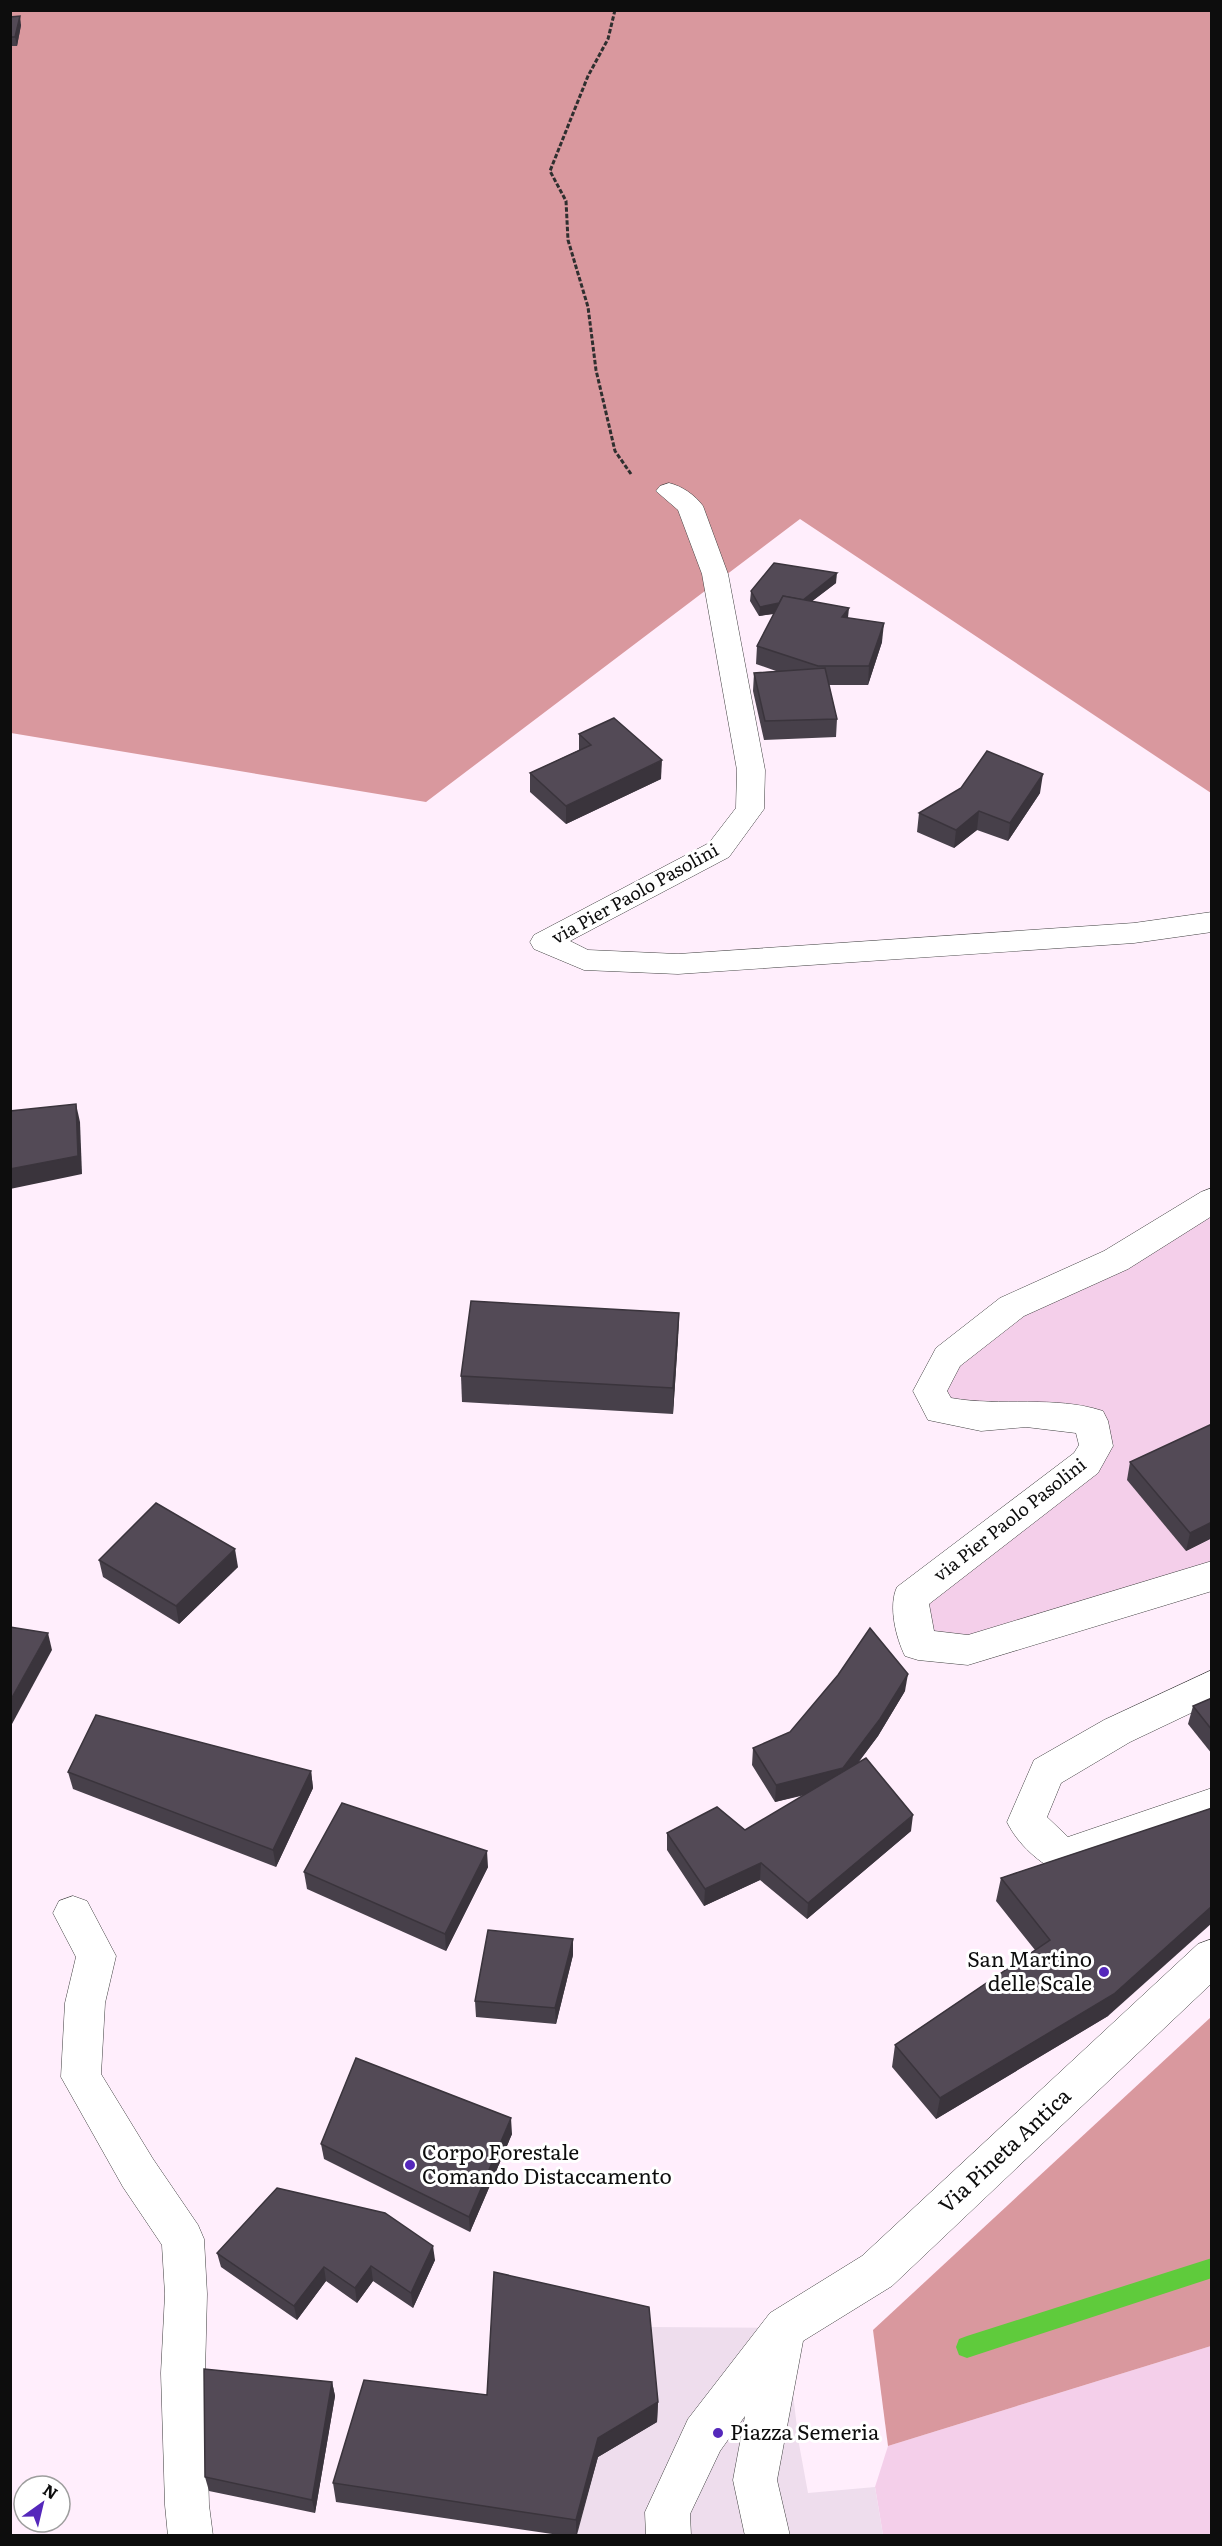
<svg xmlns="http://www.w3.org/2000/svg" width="1222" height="2546" viewBox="0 0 1222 2546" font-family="Literata,serif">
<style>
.farmland{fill:#f4cfea}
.forest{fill:#d9989e}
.plaza{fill:#eedded}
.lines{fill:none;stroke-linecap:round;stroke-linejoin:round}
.stream{fill:#5fcb3c;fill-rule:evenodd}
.street-casing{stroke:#404040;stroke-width:1}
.path{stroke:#2f2f2f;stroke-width:3;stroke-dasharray:4.5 2;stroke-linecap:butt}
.street{fill:#fff;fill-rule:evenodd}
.wall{fill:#47404a}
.shaded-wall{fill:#3a343c}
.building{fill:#534a56;stroke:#3a343c;stroke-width:1.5}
.poi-dot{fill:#5528bb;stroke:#fff;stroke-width:2}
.labels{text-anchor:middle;stroke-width:6;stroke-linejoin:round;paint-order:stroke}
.street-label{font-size:18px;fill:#0d0d0d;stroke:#fff}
.near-poi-label{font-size:21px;fill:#0d0d0d;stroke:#fff;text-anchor:start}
.near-street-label{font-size:21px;fill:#0d0d0d;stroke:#fff}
</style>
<rect width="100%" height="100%" fill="#ffeefc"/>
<g class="farmland">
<polygon points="1211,1199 1211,1564 968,1650 916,1636 910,1598 1114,1445 1091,1421 940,1410 948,1357"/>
<polygon points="1211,2346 1211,2535 883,2535 875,2487 888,2446"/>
</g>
<g class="forest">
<polygon points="10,11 1211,11 1211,793 800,519 426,802 11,733"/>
<polygon points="1211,2017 1211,2346 888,2446 873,2330"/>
</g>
<polygon class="plaza" points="648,2327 785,2328 799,2444 808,2493 875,2487 883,2535 577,2536 598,2457"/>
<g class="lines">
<polygon class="stream" points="1212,2258 1212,2278 967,2358 959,2355 956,2347 959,2339 967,2336"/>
<g class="street-casing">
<g id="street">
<path d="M669,483C682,486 695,495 703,506L728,574L765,770L764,809L729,857L570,941L588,950L678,954L1134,923L1212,912V932L1134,943L678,974L584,970L534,949L530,942L534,935L709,843L736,808L737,770L702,574L678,510L656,491L660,486Z"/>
<path d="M1212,1188V1216L1128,1269L1024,1316L960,1366L947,1391L951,1398C1001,1407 1054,1395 1103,1411L1108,1421L1113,1446L1098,1473L929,1604L934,1631L968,1635L1212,1561V1591L968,1665L918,1660L905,1656C896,1638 888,1606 897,1587L1074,1453L1079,1445L1076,1433L1026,1427L981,1431L928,1420L913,1391L936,1348L1000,1298L1104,1251L1201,1192Z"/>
<path d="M1212,1670V1703L1130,1742L1061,1783L1047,1817L1068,1837L1212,1788V1821L1062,1873C1040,1865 1017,1843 1007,1822L1034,1760L1104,1720Z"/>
<polygon points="73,1896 87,1901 116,1956 105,2003 101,2074 153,2159 198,2225 204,2239 207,2294 205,2373 209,2505 213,2536 168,2536 165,2505 161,2373 165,2294 162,2245 123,2187 61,2077 65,2003 76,1957 53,1913 59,1901"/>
<polygon points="1212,1939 1212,1983 892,2286 803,2341 777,2480 790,2536 745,2536 733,2480 745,2416 720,2451 690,2514 691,2536 646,2536 645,2512 688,2419 770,2313 862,2256 1198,1944"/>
</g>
</g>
<polyline class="path" points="615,10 608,39 588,76 550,171 566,201 568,240 588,307 596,370 615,451 631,474"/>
<use href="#street" class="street"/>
</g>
<g class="wall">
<polygon points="10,17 21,25 17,46 10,46"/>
<polygon points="836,583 812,601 848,618 882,642 868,685 829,685 837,719 836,737 764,740 753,691 754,673 776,671 756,664 757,646 774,614 759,616 750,601 751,591"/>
<polygon points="579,734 661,779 566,824 530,792 530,773 579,750"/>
<polygon points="1040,793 1008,841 977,830 954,848 917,832 919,813"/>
<polygon points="679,1313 678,1339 673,1414 462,1402 461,1376"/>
<polygon points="1130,1462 1212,1538 1186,1551 1127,1480"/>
<polygon points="99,1560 238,1567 179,1624 103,1577"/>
<polygon points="905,1691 878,1736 858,1763 911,1831 807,1919 760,1880 704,1906 667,1850 667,1833 745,1830 805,1795 775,1802 752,1765 753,1748"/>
<polygon points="1212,1698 1212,1754 1188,1724 1193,1706"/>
<polygon points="311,1771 313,1788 276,1867 73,1789 68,1772"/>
<polygon points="1212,1808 1108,2016 936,2119 892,2067 895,2045 1035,1950 996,1901 1001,1878"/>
<polygon points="488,1867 446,1951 307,1889 304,1872"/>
<polygon points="573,1955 556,2024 476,2017 475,2001"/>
<polygon points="512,2134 470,2232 324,2159 321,2144"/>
<polygon points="217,2253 435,2260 413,2308 373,2281 357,2303 326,2281 297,2320 221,2267"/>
<polygon points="332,2382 335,2396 315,2513 209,2491 205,2477"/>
<polygon points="487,2395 658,2402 657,2422 598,2457 577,2535 559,2535 336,2502 333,2483"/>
</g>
<g class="shaded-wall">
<polygon points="20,16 21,25 17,46 15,37"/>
<polygon points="837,573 836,583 802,609 759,616 760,607"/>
<polygon points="849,608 847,627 842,617"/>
<polygon points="884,623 882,642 868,685 869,666"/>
<polygon points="662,760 661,779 566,824 566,806"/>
<polygon points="1043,774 1040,793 1008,841 1010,823"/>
<polygon points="979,811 977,830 954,848 956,830"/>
<polygon points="76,1104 80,1122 82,1174 10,1189 10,1169"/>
<polygon points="679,1313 678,1339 673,1414 673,1388"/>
<polygon points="1212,1522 1212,1538 1186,1551 1190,1533"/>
<polygon points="235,1549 238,1567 179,1624 176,1606"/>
<polygon points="48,1633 52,1650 12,1724 10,1719 10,1701"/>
<polygon points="908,1674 905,1691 878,1736 841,1785 775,1802 776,1785"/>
<polygon points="311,1771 313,1788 276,1867 273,1850"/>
<polygon points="913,1815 911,1831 807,1919 808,1903"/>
<polygon points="487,1851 488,1867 446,1951 445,1934"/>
<polygon points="761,1863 760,1880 704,1906 705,1889"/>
<polygon points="1212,1906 1212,1923 1108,2016 936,2119 940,2098"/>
<polygon points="573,1939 573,1955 556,2024 555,2008"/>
<polygon points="511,2118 512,2134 470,2232 469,2217"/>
<polygon points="433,2246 435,2260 413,2308 411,2293"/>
<polygon points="371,2266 373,2281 357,2303 355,2288"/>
<polygon points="324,2267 326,2281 297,2320 294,2306"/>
<polygon points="332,2382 335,2396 315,2513 312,2500"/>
<polygon points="658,2402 657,2422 598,2457 576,2535 576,2520 598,2438"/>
</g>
<g class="building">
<polygon points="20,16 15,37 10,37 10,17"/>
<polygon points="774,563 837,573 803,600 783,596 779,603 760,607 751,591"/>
<polygon points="783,596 849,608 842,617 884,623 869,666 818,666 757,646"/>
<polygon points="825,668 837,719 765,721 754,673"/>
<polygon points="614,718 662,760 566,806 530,773 591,745 579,734"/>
<polygon points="987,751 1043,774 1010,823 979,811 956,830 919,813 961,788"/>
<polygon points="76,1104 78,1156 10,1169 10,1111"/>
<polygon points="471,1301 679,1313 673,1388 461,1376"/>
<polygon points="1212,1424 1212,1522 1190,1533 1130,1462"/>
<polygon points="156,1503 235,1549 176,1606 99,1560"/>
<polygon points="10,1627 48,1633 10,1701"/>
<polygon points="870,1628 908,1674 880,1719 843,1768 776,1785 753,1748 790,1732 838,1675"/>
<polygon points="1212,1698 1212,1730 1193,1706"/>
<polygon points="96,1715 311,1771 273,1850 68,1772"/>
<polygon points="866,1758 913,1815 808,1903 761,1863 705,1889 667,1833 717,1807 745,1830"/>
<polygon points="342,1803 487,1851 445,1934 304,1872"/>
<polygon points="1212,1808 1212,1906 1114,1994 940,2098 895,2045 1050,1940 1001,1878"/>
<polygon points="488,1930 573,1939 555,2008 475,2001"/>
<polygon points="356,2058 511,2118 469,2217 321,2144"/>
<polygon points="277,2188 385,2213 433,2246 411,2293 371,2266 355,2288 324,2267 294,2306 217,2253"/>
<polygon points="494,2272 649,2307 658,2402 598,2438 576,2520 333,2483 364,2380 487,2395"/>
<polygon points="204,2369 332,2382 312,2500 205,2477"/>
</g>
<g class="poi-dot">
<circle cx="1104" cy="1972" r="6"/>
<circle cx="410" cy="2165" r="6"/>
<circle cx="718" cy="2433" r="6"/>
</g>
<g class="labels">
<g class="street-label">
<text transform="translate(635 894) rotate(-29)" y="6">via Pier Paolo Pasolini</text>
<text transform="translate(1010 1520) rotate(-38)" y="6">via Pier Paolo Pasolini</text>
</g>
<g class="near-poi-label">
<text x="1092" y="1967" text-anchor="end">San Martino<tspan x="1092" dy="24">delle Scale</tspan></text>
<text x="422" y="2160">Corpo Forestale<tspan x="422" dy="24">Comando Distaccamento</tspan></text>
<text x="730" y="2440">Piazza Semeria</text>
</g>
<g class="near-street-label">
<text transform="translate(1005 2151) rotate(-43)" y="7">Via Pineta Antica</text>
</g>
</g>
<rect width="1222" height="2546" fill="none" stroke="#0d0d0d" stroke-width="24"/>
<g transform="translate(42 2504) rotate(34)"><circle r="28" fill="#ffffff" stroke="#9e9e9e" stroke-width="1.5"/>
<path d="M0-4.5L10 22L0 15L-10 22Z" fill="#5528bb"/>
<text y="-9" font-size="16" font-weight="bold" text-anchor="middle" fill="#0d0d0d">N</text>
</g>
</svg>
